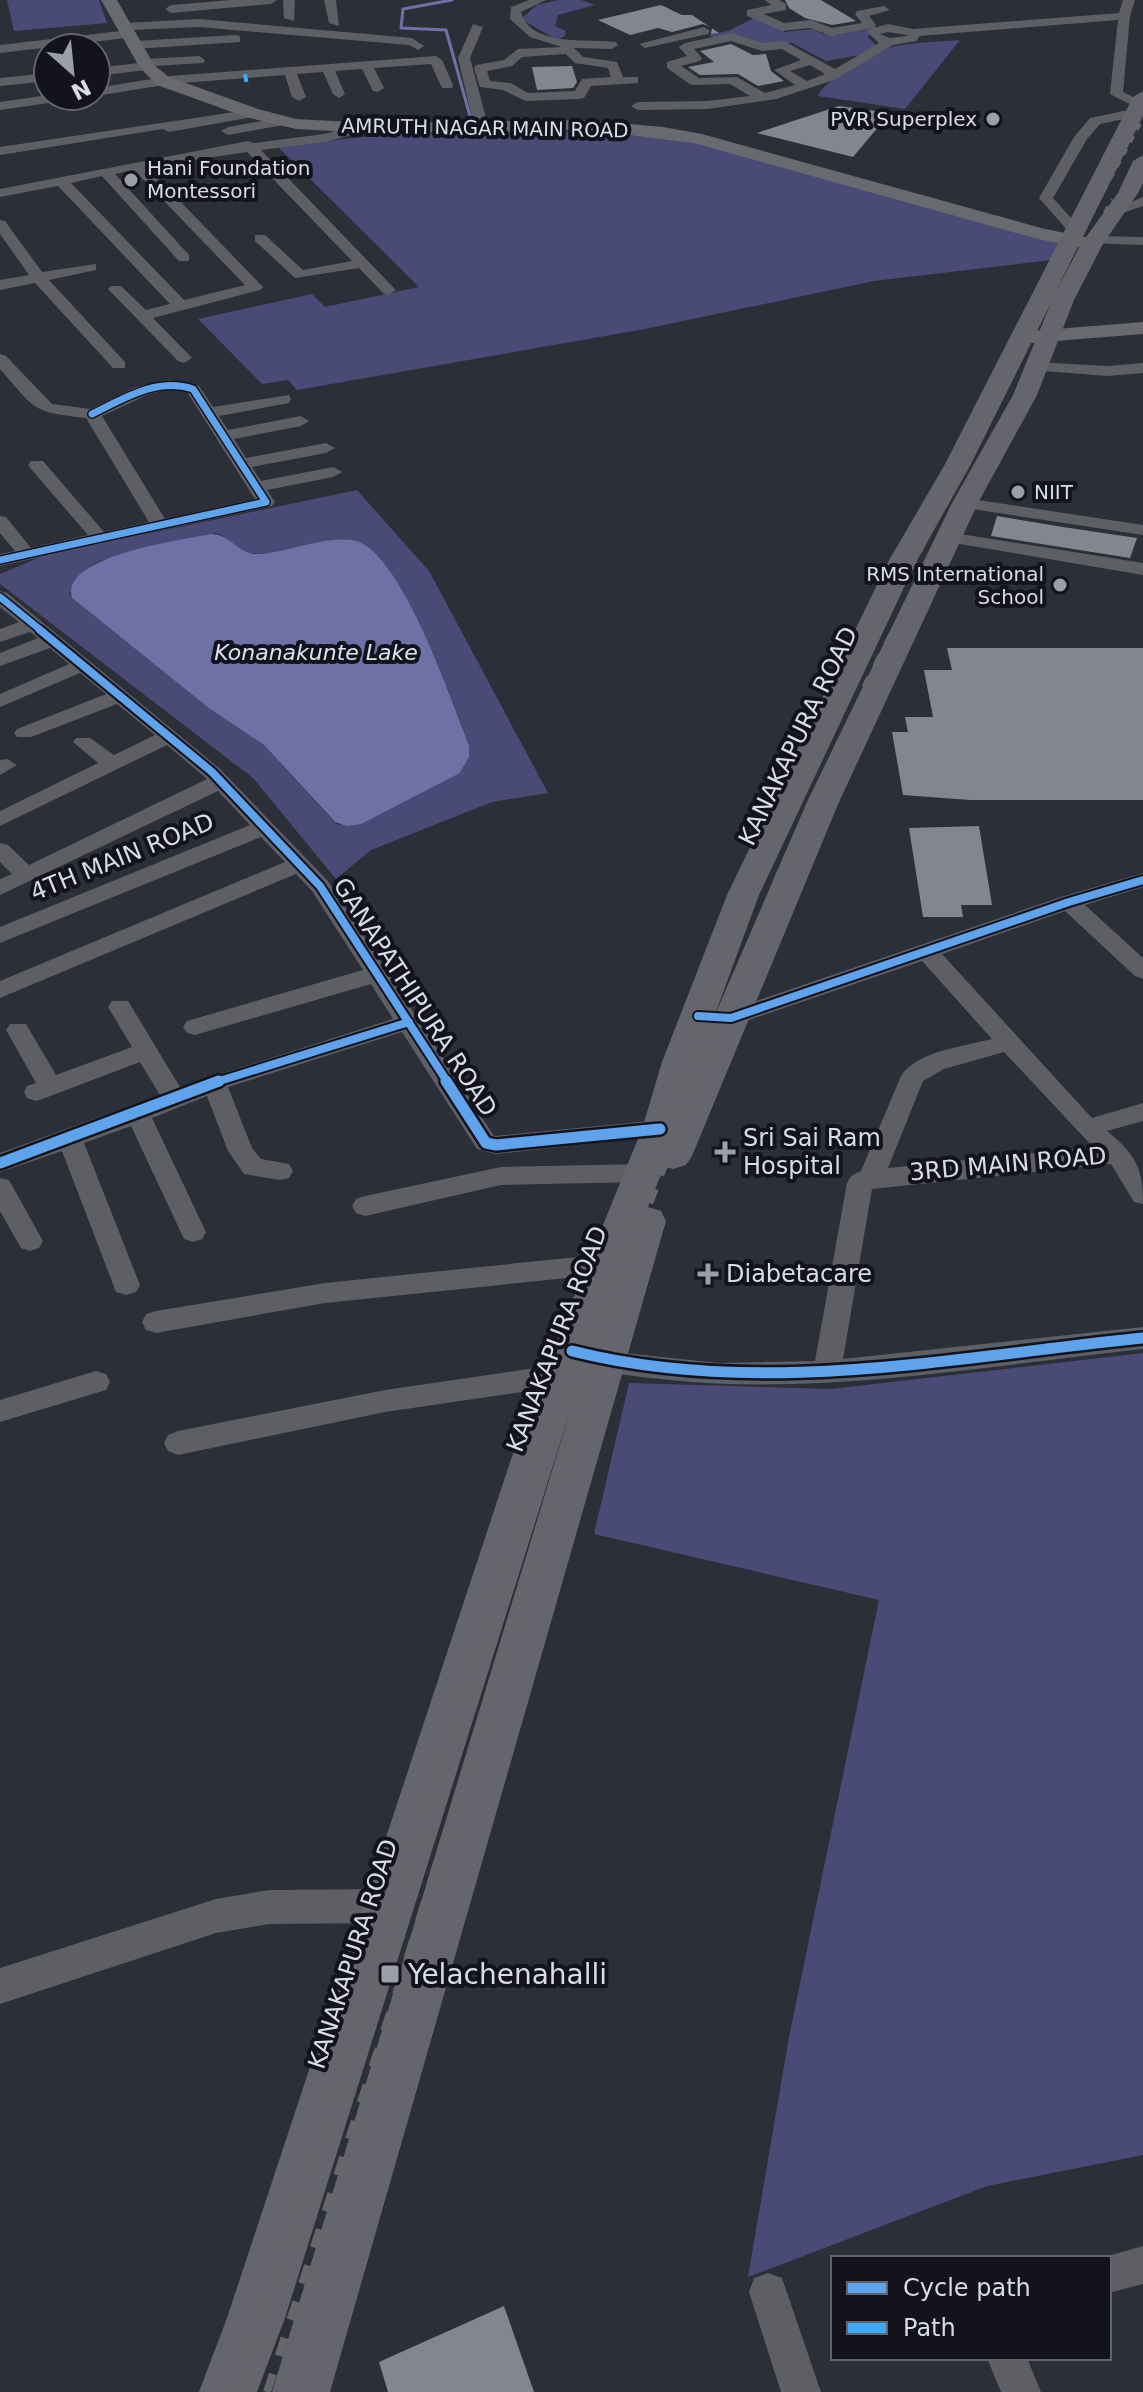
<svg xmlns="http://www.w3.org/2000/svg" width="1143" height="2392" viewBox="0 0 1143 2392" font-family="'DejaVu Sans',sans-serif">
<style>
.green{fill:#494b76;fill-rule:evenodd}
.water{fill:#6d71a5}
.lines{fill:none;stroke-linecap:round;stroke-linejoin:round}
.stream{stroke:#6d71a5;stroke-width:3}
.building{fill:#84868f}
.minor{fill:#5e5f64;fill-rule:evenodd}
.major{fill:#696a6f;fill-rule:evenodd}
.highway{fill:#65666d;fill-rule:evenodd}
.rail-far4{stroke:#66676d;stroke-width:3;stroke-dasharray:7 7;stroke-linecap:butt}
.rail-far3{stroke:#66676d;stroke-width:4;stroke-dasharray:9 9;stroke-linecap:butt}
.rail-far2{stroke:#66676d;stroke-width:5;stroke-dasharray:12 12;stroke-linecap:butt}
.rail-far1{stroke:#66676d;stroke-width:6;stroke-dasharray:15 15;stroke-linecap:butt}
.rail{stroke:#66676d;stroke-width:8;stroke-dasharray:19 19;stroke-linecap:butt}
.quiet{stroke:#3fa9f5;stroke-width:4;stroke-dasharray:8 4;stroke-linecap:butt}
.cycleway-far2-casing{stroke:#12131c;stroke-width:10}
.cycleway-far1-casing{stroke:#12131c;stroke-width:12}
.cycleway-casing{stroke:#12131c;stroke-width:16}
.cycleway-far2{stroke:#60a3ed;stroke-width:7}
.cycleway-far1{stroke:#60a3ed;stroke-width:8}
.cycleway{stroke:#60a3ed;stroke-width:11}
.poi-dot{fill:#9c9eaa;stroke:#12131c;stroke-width:3}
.labels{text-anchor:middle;stroke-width:8;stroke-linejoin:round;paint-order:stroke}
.far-poi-label{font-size:20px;fill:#d9dbe7;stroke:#12131c;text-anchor:end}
.far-street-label{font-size:20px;fill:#d9dbe7;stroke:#12131c}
.far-water-label{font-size:22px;font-style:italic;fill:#dee0f1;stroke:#12131c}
.street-label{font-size:24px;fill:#d9dbe7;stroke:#12131c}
.poi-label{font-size:24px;fill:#d9dbe7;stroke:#12131c;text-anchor:start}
.near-poi-label{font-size:28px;fill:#d9dbe7;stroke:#12131c;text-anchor:start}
</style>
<rect width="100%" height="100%" fill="#2c2e38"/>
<g class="green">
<polygon points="7,0 99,0 107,23 14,31"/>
<polygon points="558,0 581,0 595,5 558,15 555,26 566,31 565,36 557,40 521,19 537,5"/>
<polygon points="756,17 785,32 813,29 823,34 836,35 870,29 868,38 876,45 860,55 826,61 792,43 765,45 716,39 709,35 728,31"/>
<path d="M960,40L905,109L818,96C823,81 879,48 896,46C917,42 939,42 960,40Z"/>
<polygon points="541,130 683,139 1061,241 1051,260 874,281 645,329 297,390 288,380 262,384 198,319 312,294 325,307 419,287 277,146 393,134"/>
<path d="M357,490L429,571L548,793L492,802L371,850L336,879L253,778L0,584V574L45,555ZM214,533C230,535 234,551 250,553C284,558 320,535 354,541C399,548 453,703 469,745V757L460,773L340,825L335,823L264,745L210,709L72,598L70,593L90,566L100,561Z"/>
<polygon points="1143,1353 1143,2155 987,2186 748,2277 789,2037 879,1600 594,1534 629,1383 831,1389"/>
</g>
<path class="water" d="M211,534C230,534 235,551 254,554C286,554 320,536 352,540C400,546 452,703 469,745V757L460,773L361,824L347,826L335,822L264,745L210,709L72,598C59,556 182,540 211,534Z"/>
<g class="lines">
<polyline class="stream" points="452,0 403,9 401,28 446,30 470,116"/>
</g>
<g class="building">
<polygon points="785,0 821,0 856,21 832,25 805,18 789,8"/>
<polygon points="661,5 682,15 692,15 719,33 711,34 712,28 703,24 672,32 658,28 630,35 598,20"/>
<polygon points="731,44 753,55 766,54 771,71 784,81 758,86 738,74 700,75 688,67 714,62 700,51"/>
<polygon points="572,66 577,82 573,88 537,90 532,67"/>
<polygon points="839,106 890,113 853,157 757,133"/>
<polygon points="997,516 1063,527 1137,538 1130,558 991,536"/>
<polygon points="947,648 1143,648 1143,800 970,800 903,795 892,732 908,732 905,717 933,717 924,670 952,670"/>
<polygon points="979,826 992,905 961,905 963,917 923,917 909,828"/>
<polygon points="504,2306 534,2392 388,2392 379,2362"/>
</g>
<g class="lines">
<g class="minor">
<polygon points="231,0 277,0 271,4 171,13 165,9 171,5"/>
<polygon points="283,0 295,0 294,21 284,18"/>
<polygon points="324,0 336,0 339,26 329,23"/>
<path d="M529,0H546L521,12C531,48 588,38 616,42L618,45L612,49L574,48L583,57L617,62L623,77H638V83L591,86L584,98L579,99L526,101L503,90L480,87L474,68L476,65L504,60L518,49L562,47L530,37L510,19L511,7ZM566,54L575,63L608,68L611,77L582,79L575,91L528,93L511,83L490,81L487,71L512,66L522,57Z"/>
<polygon points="765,0 779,0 786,4 786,10 764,14 784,23 811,20 832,28 862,23 855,14 857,11 884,6 890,10 869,16 876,25 874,28 831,36 810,28 782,31 747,16 747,10 771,5"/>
<path d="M1123,0H1135L1130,16L1123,92L1143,102V111L1110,94L1118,20L919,36L917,41L893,45L834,80L776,99L708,109L638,110L631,106L638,102L708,101L750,96L730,84L691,85L667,68V62L687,56L679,47L685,43L732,33L763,43L784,41L835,69L879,43L867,32L869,29L888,24L913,29L1119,13ZM888,32L907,35V36L890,38L880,34ZM731,41L762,51L782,49L801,60L774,70L795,85L765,93L737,77L699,78L681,66L700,61L702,58L694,49ZM810,65L825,74L807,81L790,71Z"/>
<polygon points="199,19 412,38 424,46 418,50 409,45 199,27 130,30 136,34 134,37 0,53 0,45 129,30 119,27 125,23"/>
<polygon points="473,24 483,27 470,58 487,122 480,126 473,122 458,58"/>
<polygon points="704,27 710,31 708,34 645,48 639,44"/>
<polygon points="236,35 240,36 240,42 135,49 129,45 135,41"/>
<polygon points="199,56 205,60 203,63 153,66 147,70 96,76 96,68 139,63 145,59"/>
<polygon points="436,56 442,60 453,85 452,88 442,88 431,64 374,68 384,88 378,92 373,91 362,69 335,71 345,94 339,98 333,94 323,72 297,74 306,97 299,101 292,97 285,75 170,84 96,96 96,88 170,76"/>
<polygon points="48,73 48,81 0,86 0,78"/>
<polygon points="48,95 76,96 69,100 0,110 0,102"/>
<polygon points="1133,109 1138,110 1138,116 1100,124 1087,139 1053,198 1081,229 1079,232 1069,232 1039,198 1074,137 1090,118"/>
<polygon points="248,110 255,114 253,117 169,132 163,129 0,155 0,147"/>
<polygon points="279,118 284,119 284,125 228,135 221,131 228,127"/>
<path d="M373,121L378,122V128L325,142L261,150L393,287L396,290L388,295L383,293L359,268L295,278L255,241V235H265L303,270L352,261L247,152L147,167L263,287L260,290L153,318L192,358L184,363L178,361L108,289L111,286H121L146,310L170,304L58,186L0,197V189L248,141L254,143L324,134ZM134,170L245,285L184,300L71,183L102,176L179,261H189V255L115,174Z"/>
<polygon points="1143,197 1143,206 1114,216 1107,212"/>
<polygon points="0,220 5,221 42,272 96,264 96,270 49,280 125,362 125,368 113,368 35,283 0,290 0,280 29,275 0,234"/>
<polygon points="1094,236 1143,237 1143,245 1089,243 1089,237"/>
<path d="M0,354L6,356L52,404L90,409L136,387L169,380L199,386L213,407L289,395L291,399L289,403L219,416L228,430L301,416L309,421L301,426L234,439L246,458L326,443L335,448L326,453L252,467L261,481L333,467L342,472L333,477L267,490L275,502L272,506L0,566V554L15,551L0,533V516L6,517L31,548L88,535L31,469L28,465L31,461H43L104,532L149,522L86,418C31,412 36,410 0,369ZM169,389L187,392L255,499L165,519L102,416L147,395Z"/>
<polygon points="1036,362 1108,366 1143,363 1143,373 1108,376 1030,370 1030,364"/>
<polygon points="965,498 1143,525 1143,535 959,507 956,503 959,499"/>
<polygon points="948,532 1143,563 1143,575 942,541 939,537"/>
<polygon points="0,591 7,593 219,768 328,881 494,1136 660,1120 669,1123 673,1129 669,1135 496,1154 477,1149 402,1032 228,1087 252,1148 261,1159 289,1164 293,1171 289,1178 280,1180 244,1174 228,1151 207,1096 152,1118 206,1232 202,1239 193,1242 184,1239 131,1126 84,1143 140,1285 136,1292 126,1295 116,1292 62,1151 0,1172 0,1153 160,1095 140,1062 45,1098 36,1101 27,1098 24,1092 27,1086 36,1083 6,1030 10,1024 26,1024 56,1075 132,1047 108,1007 112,1001 128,1001 180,1087 393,1019 371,984 195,1035 187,1033 183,1027 187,1021 363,970 312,891 296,874 0,998 0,981 285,862 261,837 0,943 0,927 250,825 218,791 0,895 0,879 12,874 0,862 0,843 8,845 29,865 207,779 167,745 0,826 0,811 98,763 73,742 76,738 90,738 114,755 155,735 117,704 31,737 17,737 14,733 17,729 106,694 80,673 0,707 0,694 69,664 50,648 0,666 0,653 38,638 30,632 0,642 0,629 19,622 0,607"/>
<polygon points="7,759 17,765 0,775 0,760"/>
<path d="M1143,873V887L1085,905L1143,958V979L1135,976L1065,911L942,954L1092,1118L1143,1103V1121L1107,1131C1136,1155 1143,1167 1143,1204L1134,1202L1111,1164L872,1189L843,1359L1143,1327V1349C991,1365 822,1396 670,1380C639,1377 610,1374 580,1365L576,1357L580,1349L590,1346L606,1351L718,1363L815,1361L847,1183L851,1176L861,1171L901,1076C916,1051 966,1046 992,1039L922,961L731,1026L710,1023L706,1017L710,1011L730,1010L1061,897ZM1004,1052L1093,1147L888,1168L923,1081L944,1069Z"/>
<polygon points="643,1164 652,1166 656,1173 652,1180 643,1182 501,1185 365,1216 356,1213 352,1206 356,1199 365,1196 501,1167"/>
<polygon points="0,1178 9,1180 39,1234 43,1241 39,1248 30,1251 21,1248 0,1211"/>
<polygon points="606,1254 615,1257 619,1264 615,1271 606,1274 325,1303 156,1333 146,1330 142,1322 146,1314 156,1311 325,1283"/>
<polygon points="562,1364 572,1367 576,1375 572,1383 562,1386 385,1412 178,1455 168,1451 164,1443 168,1435 178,1431 385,1390"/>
<polygon points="96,1371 106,1374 110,1382 106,1390 0,1422 0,1400"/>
<polygon points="390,1889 402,1894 407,1906 402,1918 390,1923 269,1924 216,1933 0,2004 0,1968 216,1899 269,1890"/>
<polygon points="1143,2246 1143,2284 1109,2293 1109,2258 1101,2258"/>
<polygon points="768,2273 782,2278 821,2392 781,2392 749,2292 754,2278"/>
<polygon points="987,2358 1027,2358 1041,2392 1001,2392"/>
</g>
<g class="major">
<polygon points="101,0 117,0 154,65 169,77 258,109 296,119 369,123 586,120 663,127 702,134 1041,228 1099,240 1102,244 1092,250 1038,239 694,143 586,130 369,133 296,129 246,117 157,85 140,68"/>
<polygon points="1143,322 1143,334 1019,344 1009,338 1019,332"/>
</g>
<path class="highway" d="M1143,91V116L1055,293L1081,244L1118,193L1133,161L1143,155V183L1138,193L1103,244L1074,300L1037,395L978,503L839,802L692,1156L686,1165L673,1169L664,1167L648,1207L661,1211L666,1221L330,2392H272L573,1402L285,2318L257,2392H199L227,2318L525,1417L642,1129L662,1062L727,895L888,562L944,466L1133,97ZM1051,303L1013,395L952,503L807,802L714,1017L759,895L916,562L970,466Z"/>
<g class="rail-far4">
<polyline points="1077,261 1112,199"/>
<polyline points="1057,278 1143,119"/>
</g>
<g class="rail-far3">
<polyline points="878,632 966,464 1058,276"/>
<polyline points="892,632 947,523"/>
</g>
<g class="rail-far2">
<polyline points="864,687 893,630"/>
<polyline points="679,1083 768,864 878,630"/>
<polyline points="697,1083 781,868 839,742"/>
</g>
<g class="rail-far1">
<polyline points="477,1659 544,1445 680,1081"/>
<polyline points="500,1659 627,1263 698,1081"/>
</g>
<g class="rail">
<polyline points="241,2392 477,1657"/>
<polyline points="267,2392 402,1976 501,1657"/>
</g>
<polyline class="quiet" points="245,74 247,86"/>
<g class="cycleway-far2-casing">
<g id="cycleway-far2">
<path d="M0,560L266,502L193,389C157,377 123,399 92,414"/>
<polyline points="0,597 43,632"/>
</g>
</g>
<g class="cycleway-far1-casing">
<g id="cycleway-far1">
<polyline points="40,630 212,772 320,886 448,1083"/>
<polyline points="698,1016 731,1018 1069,902 1143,880"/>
<polyline points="213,1083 409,1022"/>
</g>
</g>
<g class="cycleway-casing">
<g id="cycleway">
<polyline points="446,1081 486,1143 496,1145 660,1129"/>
<polyline points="0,1163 219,1081"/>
<path d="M572,1351C759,1398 954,1357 1143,1338"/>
</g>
</g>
<use href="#cycleway-far2" class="cycleway-far2"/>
<use href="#cycleway-far1" class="cycleway-far1"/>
<use href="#cycleway" class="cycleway"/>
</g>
<g class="poi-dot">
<circle cx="993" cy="119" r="8"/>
<circle cx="131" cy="180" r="8"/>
<circle cx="1018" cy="492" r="8"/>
<circle cx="1060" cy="585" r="8"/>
<path d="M721 1140h8v8h8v8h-8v8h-8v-8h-8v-8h8z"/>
<path d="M704 1262h8v8h8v8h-8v8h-8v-8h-8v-8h8z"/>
<rect x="380" y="1964" width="20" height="20" rx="4"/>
</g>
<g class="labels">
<g class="far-poi-label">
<text x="977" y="126">PVR Superplex</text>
<text x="147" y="175" text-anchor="start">Hani Foundation<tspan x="147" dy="23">Montessori</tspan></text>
<text x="1034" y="499" text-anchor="start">NIIT</text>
<text x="1044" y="581">RMS International<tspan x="1044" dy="23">School</tspan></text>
</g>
<g class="far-street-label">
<text transform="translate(485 128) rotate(1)" y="7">AMRUTH NAGAR MAIN ROAD</text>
</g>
<g class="far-water-label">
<text x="316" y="660">Konanakunte Lake</text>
</g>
<g class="street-label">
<text transform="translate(798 736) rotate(-64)" y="8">KANAKAPURA ROAD</text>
<text transform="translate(122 857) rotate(-22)" y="8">4TH MAIN ROAD</text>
<text transform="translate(415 997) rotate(57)" y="8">GANAPATHIPURA ROAD</text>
<text transform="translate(1008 1164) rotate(-5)" y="8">3RD MAIN ROAD</text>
<text transform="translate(557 1339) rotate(-69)" y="8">KANAKAPURA ROAD</text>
<text transform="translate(353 1954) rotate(-72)" y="8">KANAKAPURA ROAD</text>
</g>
<g class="poi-label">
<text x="743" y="1146">Sri Sai Ram<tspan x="743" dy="28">Hospital</tspan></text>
<text x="726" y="1282">Diabetacare</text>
</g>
<g class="near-poi-label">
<text x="408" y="1984">Yelachenahalli</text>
</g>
</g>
<rect x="831" y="2256" width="280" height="104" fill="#12131c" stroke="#62636d" stroke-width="2"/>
<rect x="847" y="2282" width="40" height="12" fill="#60a3ed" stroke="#62636d" stroke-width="2"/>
<text x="903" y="2296" font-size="24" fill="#d9dbe7">Cycle path</text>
<rect x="847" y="2322" width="40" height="12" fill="#3fa9f5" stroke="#62636d" stroke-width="2"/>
<text x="903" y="2336" font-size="24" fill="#d9dbe7">Path</text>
<g transform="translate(72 72) rotate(153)"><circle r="38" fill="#12131c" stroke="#62636d" stroke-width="2"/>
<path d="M0-6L14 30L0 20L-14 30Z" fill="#9c9eaa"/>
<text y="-12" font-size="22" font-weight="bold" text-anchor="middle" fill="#d9dbe7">N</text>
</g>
</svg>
